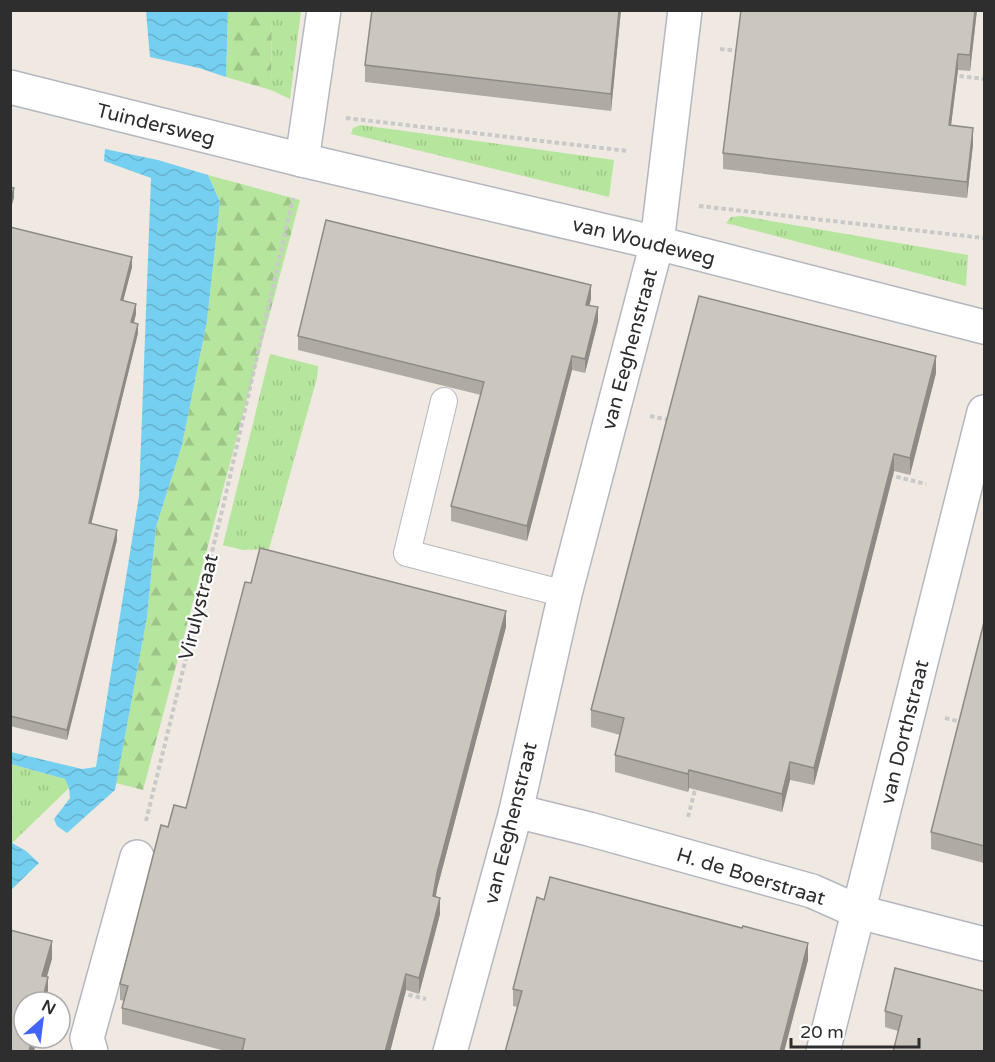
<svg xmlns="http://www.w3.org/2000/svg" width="995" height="1062" viewBox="0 0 995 1062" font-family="'Varela Round',sans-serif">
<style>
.grass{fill:url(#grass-tufts)}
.forest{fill:url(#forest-firs)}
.water{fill:url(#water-waves)}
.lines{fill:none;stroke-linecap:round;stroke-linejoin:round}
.lane-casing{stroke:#b4b7c1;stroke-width:28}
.street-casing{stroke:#b4b7c1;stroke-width:36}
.path{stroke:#c9c9c9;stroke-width:4;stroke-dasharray:4.5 3;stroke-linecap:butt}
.lane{stroke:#fff;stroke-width:26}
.street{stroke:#fff;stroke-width:33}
.wall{fill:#afaba4}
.shaded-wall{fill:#8e8b86}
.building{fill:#cbc7bf;stroke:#8e8b86;stroke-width:1.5}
.labels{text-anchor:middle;stroke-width:4.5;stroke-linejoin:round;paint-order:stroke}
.street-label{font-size:20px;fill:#2e2e2e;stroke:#fff}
</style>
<defs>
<pattern id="grass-tufts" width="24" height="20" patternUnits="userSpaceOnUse" patternTransform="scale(1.5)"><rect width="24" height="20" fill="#b6e59e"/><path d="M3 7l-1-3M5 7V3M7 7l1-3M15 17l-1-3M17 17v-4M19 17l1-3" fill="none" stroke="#9dc588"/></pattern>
<pattern id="forest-firs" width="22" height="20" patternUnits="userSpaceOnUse" patternTransform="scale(1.5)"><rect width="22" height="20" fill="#b6e59e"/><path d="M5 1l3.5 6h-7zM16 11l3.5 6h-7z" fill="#9dc588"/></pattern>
<pattern id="water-waves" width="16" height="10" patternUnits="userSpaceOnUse" patternTransform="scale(1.5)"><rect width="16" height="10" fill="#75cff0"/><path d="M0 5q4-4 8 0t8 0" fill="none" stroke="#66b2ce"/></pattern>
</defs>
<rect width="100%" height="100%" fill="#efe9e1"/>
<g class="grass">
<polygon points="272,11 301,11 290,99 271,90"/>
<polygon points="361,125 614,160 609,197 351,134 353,128"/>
<polygon points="742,216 968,255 966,286 726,223 731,217"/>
<polygon points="270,354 318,366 317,378 269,549 243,550 223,545"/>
<polygon points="11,764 65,779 69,788 11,844"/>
</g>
<g class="forest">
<polygon points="228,11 272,11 271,90 226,77"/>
<polygon points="208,175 300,200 143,790 116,783 147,617 156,527 182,445 207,321 220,202"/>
</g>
<g class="water">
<polygon points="146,11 228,11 226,77 199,68 150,57"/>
<polygon points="105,149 158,160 208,175 220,202 207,321 182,445 156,527 147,617 115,790 67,833 57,826 54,819 70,798 69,788 65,779 11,764 11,752 82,769 96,767 139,496 151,178 104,161"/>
<polygon points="12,843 26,851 39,863 11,890 10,844"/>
</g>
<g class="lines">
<g class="lane-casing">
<polyline id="lane" points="444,401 407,553 565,594"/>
</g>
<g class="street-casing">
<g id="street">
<polyline points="10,87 302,160 657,243 984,327"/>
<polyline points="302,160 324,10"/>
<polyline points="516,811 589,829 812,891 859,912 984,944"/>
<polyline points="91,1052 87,1038 137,857"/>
<polyline points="450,1052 516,811 565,594 657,243 685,10"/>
<polyline points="823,1052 984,412"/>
</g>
</g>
<g class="path">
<polyline points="720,49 739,51"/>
<polyline points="952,75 984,79"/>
<polyline points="346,118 628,151"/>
<polyline points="699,206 984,238"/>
<polyline points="650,416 669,420"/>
<polyline points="889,475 926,484"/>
<polyline points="945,718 961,722"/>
<polyline points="688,817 696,786"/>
<polyline points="146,821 223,507 293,198"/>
<polyline points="401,993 426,999"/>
</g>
<use href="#lane" class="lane"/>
<use href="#street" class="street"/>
</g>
<g class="wall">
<polygon points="621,10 611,111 365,82 365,65"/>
<polygon points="977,10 970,71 958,70 951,125 973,144 967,198 723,169 723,153"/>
<polygon points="10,227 132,267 123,301 136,314 134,323 138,333 91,524 117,540 67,740 10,726"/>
<polygon points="591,299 589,305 598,321 585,373 572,370 527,541 451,521 451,506 481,395 298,350 298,336"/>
<polygon points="936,373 910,475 894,471 814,785 790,780 782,812 689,788 688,792 615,772 615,755 620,735 591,727 591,710"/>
<polygon points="984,622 984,863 931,849 931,832"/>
<polygon points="506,627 437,889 436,896 440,914 429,957 419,994 406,990 390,1052 229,1052 122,1024 122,1008 124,1001 120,1000 120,984 168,827 186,808"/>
<polygon points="544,900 808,960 784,1052 505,1052 517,1007 513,1006 513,989"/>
<polygon points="984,991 898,1031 885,1027 885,1011"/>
</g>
<g class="shaded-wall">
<polygon points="619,10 621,10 611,111 611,94"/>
<polygon points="975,10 977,10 970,71 970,55"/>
<polygon points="958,54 958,70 949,141 949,125"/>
<polygon points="973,128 973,144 967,198 967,182"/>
<polygon points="14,188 14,198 10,211 10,201"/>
<polygon points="132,257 132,267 121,309 121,300"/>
<polygon points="591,285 591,299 586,319 586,305"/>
<polygon points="136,304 136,314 131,332 131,322"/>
<polygon points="598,307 598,321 585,373 585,359"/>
<polygon points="138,324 138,333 89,533 89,523"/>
<polygon points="572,356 572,370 527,541 527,526"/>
<polygon points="936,356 936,373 910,475 910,458"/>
<polygon points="894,454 894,471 814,785 814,768"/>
<polygon points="117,530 117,540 67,740 67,730"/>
<polygon points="506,611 506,627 437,889 433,912 433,896 437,873"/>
<polygon points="790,762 790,780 782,812 782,794"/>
<polygon points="689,770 689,788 688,792 688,774"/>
<polygon points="440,898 440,914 419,994 419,978"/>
<polygon points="52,941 52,959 42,994 42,976"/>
<polygon points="808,943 808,960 784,1052 780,1052"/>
<polygon points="406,974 406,990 390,1052 385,1052"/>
<polygon points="48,977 48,996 46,1002 42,1002"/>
<polygon points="32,1038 37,1038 34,1052 29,1052"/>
</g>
<g class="building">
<polygon points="372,10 619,10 611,94 365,65"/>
<polygon points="741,10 975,10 970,55 958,54 949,125 973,128 967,182 723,153"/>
<polygon points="10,187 14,188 10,201"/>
<polygon points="326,220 591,285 586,305 598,307 585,359 572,356 527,526 451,506 484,382 298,336"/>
<polygon points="10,227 132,257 121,300 136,304 131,322 138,324 89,523 117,530 67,730 10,716"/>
<polygon points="699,296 936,356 910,458 894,454 814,768 790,762 782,794 689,770 688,774 615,755 624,718 591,710"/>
<polygon points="260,548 506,611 437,873 433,896 440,898 429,941 419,978 406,974 385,1052 242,1052 245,1039 122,1008 128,986 120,984 161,825 168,827 174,805 186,808 245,582 251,583"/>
<polygon points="984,622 984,846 931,832"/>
<polygon points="550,877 742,928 743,926 808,943 780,1052 505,1052 522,991 513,989 537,897 544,900"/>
<polygon points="10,930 52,941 42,976 48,977 42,1002 24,1002 24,1038 32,1038 29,1052 10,1052"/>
<polygon points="895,968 984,991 984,1052 893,1052 902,1016 885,1011"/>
</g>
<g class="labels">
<g class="street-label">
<text transform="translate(156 124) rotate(14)" y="7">Tuindersweg</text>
<text transform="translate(644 241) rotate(14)" y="7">van Woudeweg</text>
<text transform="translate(629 349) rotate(-75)" y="7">van Eeghenstraat</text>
<text transform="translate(198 607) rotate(-76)" y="7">Virulystraat</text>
<text transform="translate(904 732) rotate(-76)" y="7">van Dorthstraat</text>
<text transform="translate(510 823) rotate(-76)" y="7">van Eeghenstraat</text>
<text transform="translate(751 876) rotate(17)" y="7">H. de Boerstraat</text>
</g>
</g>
<rect width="995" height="1062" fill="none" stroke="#2e2e2e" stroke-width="24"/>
<g transform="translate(42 1020) rotate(28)"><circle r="28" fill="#ffffff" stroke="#ababab" stroke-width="1.5"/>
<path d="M0-4.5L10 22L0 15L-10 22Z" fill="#4264fb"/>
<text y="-9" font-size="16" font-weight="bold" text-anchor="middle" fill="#2e2e2e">N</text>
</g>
<path d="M791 1038v9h128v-9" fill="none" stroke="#2e2e2e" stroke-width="3"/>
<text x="800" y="1038" font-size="18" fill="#2e2e2e" stroke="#ffffff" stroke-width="4.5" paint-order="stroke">20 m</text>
</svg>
